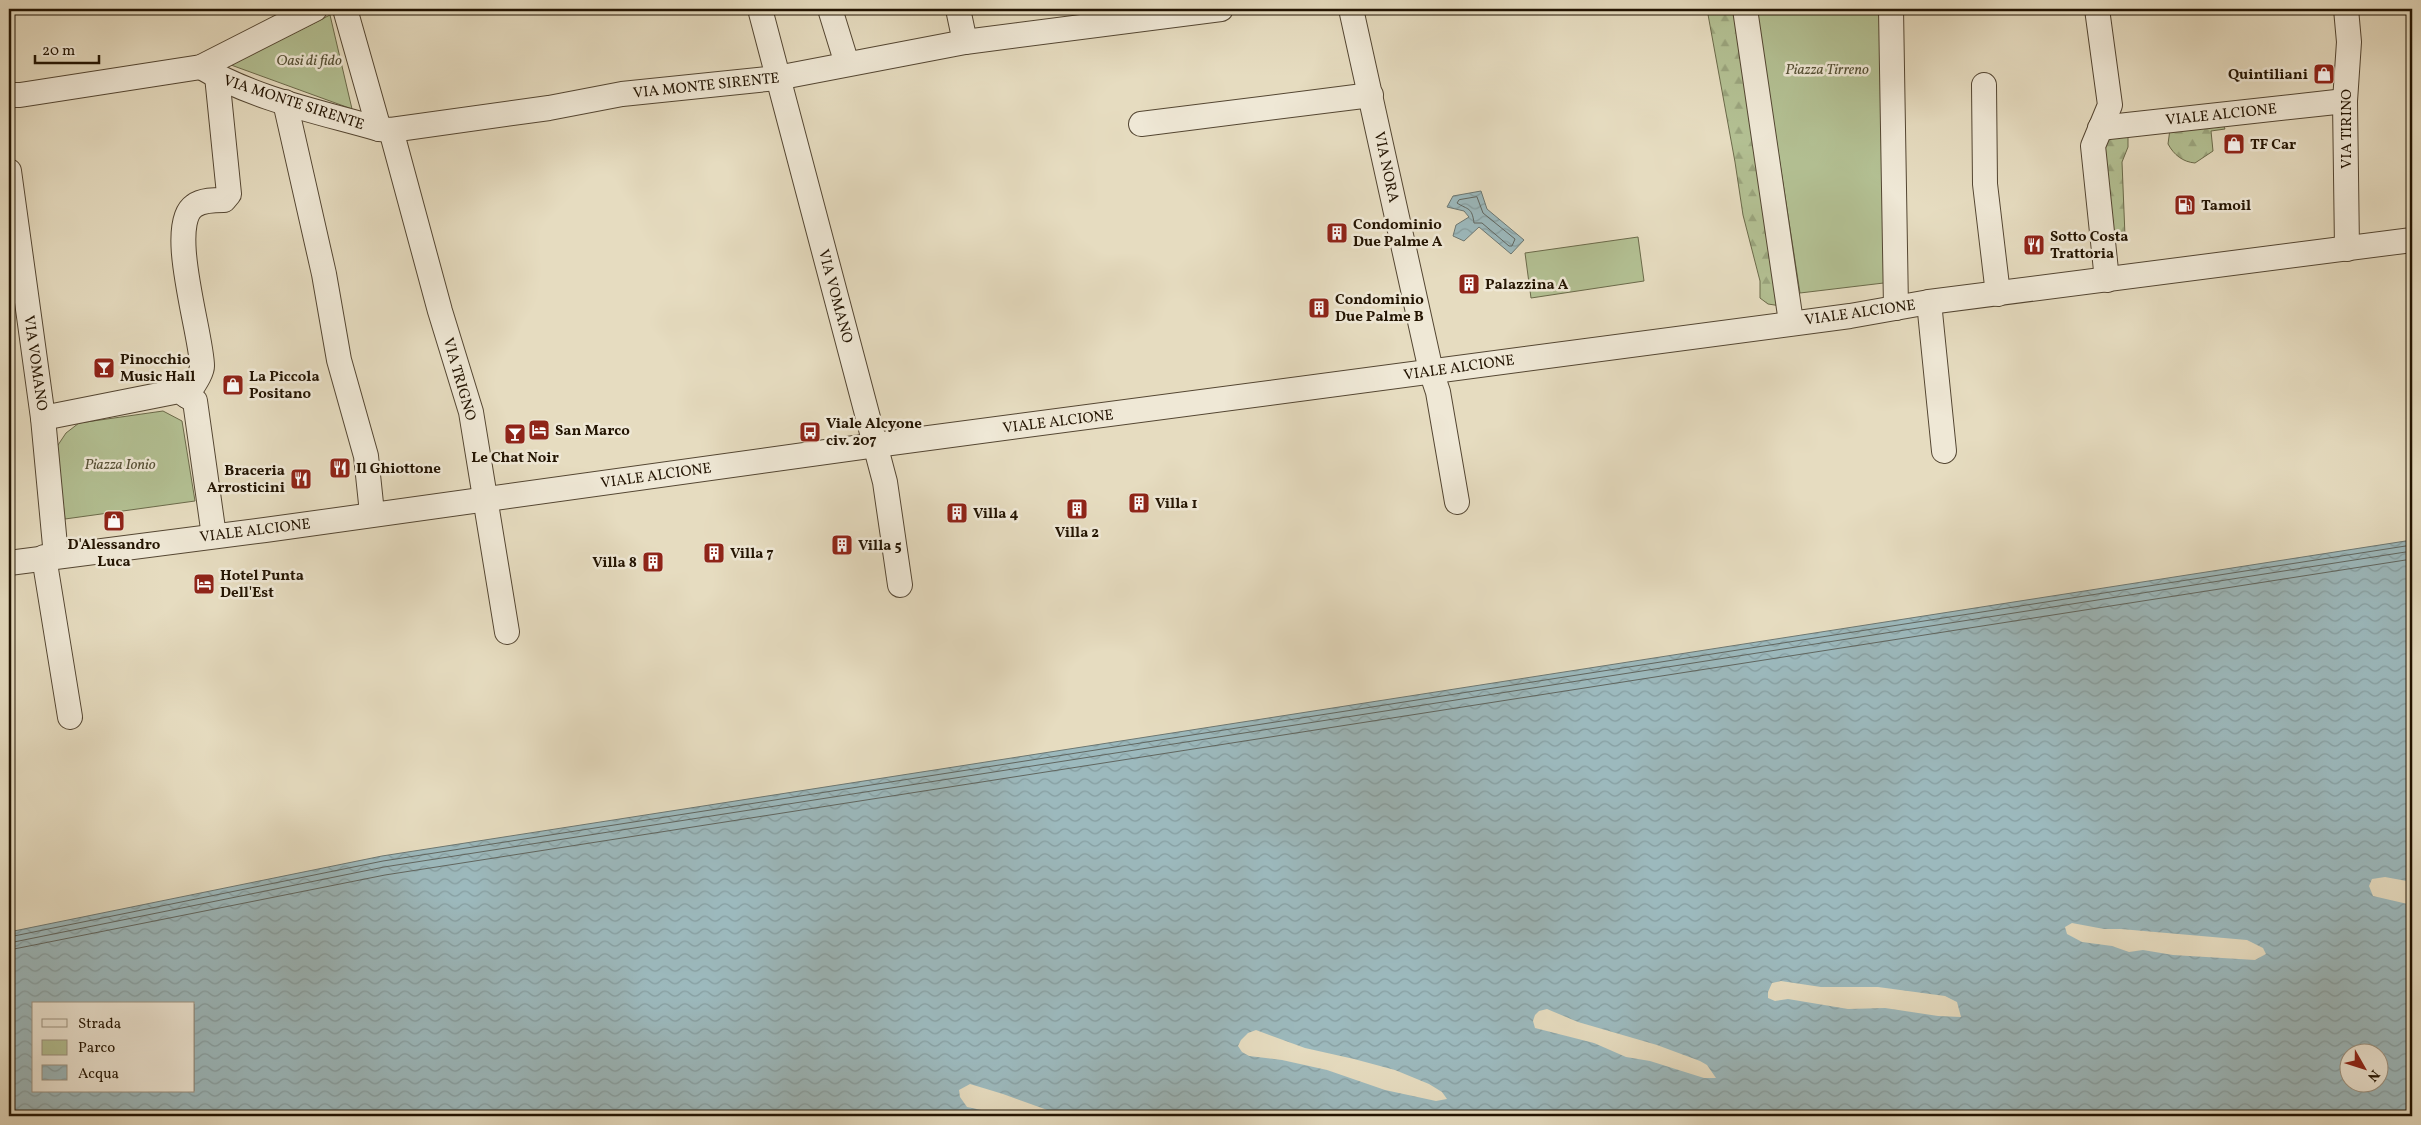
<svg xmlns="http://www.w3.org/2000/svg" width="2421" height="1125" viewBox="0 0 2421 1125" font-family="Vollkorn,serif">
<style>
.green{fill:#b3c093;stroke:#6b6a4a}
.forest{fill:url(#forest-firs);stroke:#6b6a4a}
.water{fill:url(#water-waves);stroke:#6c7772;fill-rule:evenodd}
.pier{fill:#e6dcc0}
.lines{fill:none;stroke-linecap:round;stroke-linejoin:round}
.shore{stroke:#606660;stroke-width:1}
.minor-casing{stroke:#544632;stroke-width:26}
.minor{stroke:#efe8d6;stroke-width:24}
.labels{text-anchor:middle;stroke-width:5;stroke-linejoin:round;paint-order:stroke}
.park-label{font-size:15px;font-style:italic;fill:#555035;stroke:#efe8d6}
.poi-label{font-size:15px;font-weight:bold;fill:#231402;stroke:#efe8d6;text-anchor:start}
.street-label{font-size:15px;fill:#231402;stroke:#efe8d6}
</style>
<defs>
<pattern id="forest-firs" width="22" height="20" patternUnits="userSpaceOnUse" patternTransform="scale(1.25)"><rect width="22" height="20" fill="#b3c093"/><path d="M5 1l3.5 6h-7zM16 11l3.5 6h-7z" fill="#9aa47d"/></pattern>
<pattern id="water-waves" width="16" height="10" patternUnits="userSpaceOnUse" patternTransform="scale(1.25)"><rect width="16" height="10" fill="#9cb9bd"/><path d="M0 5q4-4 8 0t8 0" fill="none" stroke="#869ea1"/></pattern>
</defs>
<rect width="100%" height="100%" fill="#e6dcc0"/>
<filter id="stains"><feTurbulence type="fractalNoise" baseFrequency=".004" numOctaves="4"/><feColorMatrix values="0 0 0 0 .2 0 0 0 0 .09 0 0 0 0 .02 0 0 0 .5 -.17"/></filter>
<radialGradient id="worn" r=".72"><stop offset=".6" stop-color="#630" stop-opacity="0"/><stop offset="1" stop-color="#630" stop-opacity=".3"/></radialGradient>
<g class="green">
<polygon points="1756,9 1885,9 1892,282 1800,293"/>
<polygon points="330,15 352,109 231,65"/>
<polygon points="1638,237 1644,281 1531,298 1525,253"/>
<polygon points="163,411 182,421 195,501 65,519 56,448 66,433 79,423"/>
</g>
<g class="forest">
<polygon points="1707,9 1738,9 1781,306 1768,304 1760,298 1760,281 1743,215 1735,162"/>
<path d="M2223,124L2225,129L2211,131L2213,151L2195,163C2183,162 2174,155 2168,144L2170,129Z"/>
<polygon points="2128,133 2128,147 2122,162 2125,236 2113,240 2102,150 2108,136"/>
</g>
<g class="water">
<polygon points="1481,191 1487,209 1524,240 1511,254 1479,227 1464,241 1453,236 1456,225 1469,217 1464,211 1447,207 1453,196"/>
<path d="M2412,540V1116H9V932L382,856ZM34,1004H194V1091H34ZM2348,1052H2378V1082H2348Z"/>
</g>
<g class="pier">
<polygon points="2385,877 2412,882 2412,905 2373,896 2369,886 2372,879"/>
<polygon points="2072,923 2104,929 2121,929 2247,940 2263,948 2266,954 2255,960 2173,955 2143,950 2129,952 2112,946 2082,942 2067,934 2065,927"/>
<polygon points="1781,981 1821,987 1878,987 1945,996 1957,1002 1961,1017 1938,1016 1885,1008 1848,1009 1788,999 1775,1001 1768,998 1768,992 1772,983"/>
<polygon points="1547,1009 1578,1022 1657,1045 1700,1061 1707,1065 1716,1078 1704,1078 1650,1061 1626,1057 1594,1043 1535,1028 1533,1021 1535,1015 1539,1011"/>
<polygon points="1256,1030 1305,1048 1354,1059 1395,1070 1429,1084 1442,1092 1447,1099 1436,1101 1385,1090 1327,1070 1282,1060 1249,1056 1242,1052 1238,1046 1241,1040 1248,1033"/>
<polygon points="970,1084 1003,1094 1064,1116 1010,1116 967,1107 960,1097 959,1090"/>
</g>
<g class="lines">
<g class="shore">
<path d="M1477,197L1483,213L1515,239L1512,246H1509L1482,223H1474C1472,207 1468,210 1457,203L1459,200Z"/>
<polyline points="9,937 383,861 2412,545"/>
<polyline points="9,943 384,867 2412,551"/>
<polyline points="9,950 385,875 2412,559"/>
</g>
<g class="minor-casing">
<g id="minor">
<polyline points="345,9 379,129"/>
<polyline points="760,9 885,482 900,585"/>
<polyline points="830,9 847,64"/>
<polyline points="958,9 965,42"/>
<polyline points="1351,9 1431,371 1438,392 1457,502"/>
<polyline points="1745,9 1791,322"/>
<polyline points="1891,9 1896,308"/>
<polyline points="2097,9 2110,105 2093,146 2107,280"/>
<polyline points="2346,9 2349,42 2345,101 2347,249"/>
<path d="M201,67C254,99 320,112 379,129L391,130L549,108L622,94L777,78L965,42L1221,9"/>
<polyline points="1984,85 1985,184 1998,294"/>
<polyline points="9,95 20,95 201,67 315,9"/>
<polyline points="285,102 324,274 339,360 366,456 372,513"/>
<polyline points="1141,124 1371,95"/>
<polyline points="2100,128 2345,101"/>
<polyline points="391,130 440,311 471,412 507,632"/>
<polyline points="9,171 43,418 56,556"/>
<polyline points="1929,302 1944,451"/>
<path d="M187,396C191,388 202,374 202,366C202,335 166,225 194,206C202,200 215,200 224,200L229,194L217,76"/>
<polyline points="43,418 179,391 195,401 214,536"/>
<polyline points="44,557 70,717"/>
<polyline points="9,563 265,530 876,445 1850,316 1929,302 2412,240"/>
</g>
</g>
<use href="#minor" class="minor"/>
</g>
<defs>
<g id="shop-square" transform="scale(1.125)"><rect x="-9" y="-9" width="18" height="18" rx="4" fill="#8f2418" stroke="#efe8d6"/><path d="M-5-2.5h2.3a2.7 3.5 0 0 1 5.4 0H5L5.5 6h-11ZM-1.5-2.5h3a1.5 2.3 0 0 0-3 0Z" fill="#fff"/></g>
<g id="fuel-square" transform="scale(1.125)"><rect x="-9" y="-9" width="18" height="18" rx="4" fill="#8f2418" stroke="#efe8d6"/><path d="M-5.5-6h7V0h2V4h1.3V-2.5L3-4.5l.8-.8L6-3V5H2.5V1h-1V6h-7ZM-4.2-4.7v3.2H.2V-4.7Z" fill="#fff"/></g>
<g id="building-square" transform="scale(1.125)"><rect x="-9" y="-9" width="18" height="18" rx="4" fill="#8f2418" stroke="#efe8d6"/><path d="M-4-6H4V6H1V3H-1V6H-4ZM-2.5-4.3h1.7v1.8h-1.7ZM.8-4.3h1.7v1.8H.8ZM-2.5-1h1.7V.8h-1.7ZM.8-1h1.7V.8H.8Z" fill="#fff"/></g>
<g id="restaurant-square" transform="scale(1.125)"><rect x="-9" y="-9" width="18" height="18" rx="4" fill="#8f2418" stroke="#efe8d6"/><path d="M-5-6h1v4h1v-4h1v4h1v-4h1v5L-1.5 .5V6h-2V.5L-5-1ZM5-6V6H3V1.5H1.5Q1.5-4 5-6Z" fill="#fff"/></g>
<g id="bar-square" transform="scale(1.125)"><rect x="-9" y="-9" width="18" height="18" rx="4" fill="#8f2418" stroke="#efe8d6"/><path d="M-6-5H6L.8 .8V4.5H3.5V6h-7V4.5H-.8V.8Z" fill="#fff"/></g>
<g id="hotel-square" transform="scale(1.125)"><rect x="-9" y="-9" width="18" height="18" rx="4" fill="#8f2418" stroke="#efe8d6"/><path d="M-6-4.5h1.5V1H6V5H4.5V3h-9V5H-6ZM-4 0a1.8 1.8 0 1 1 3.6 0ZM.5 0V-2.5h3Q6-2.5 6 0Z" fill="#fff"/></g>
<g id="bus-square" transform="scale(1.125)"><rect x="-9" y="-9" width="18" height="18" rx="4" fill="#8f2418" stroke="#efe8d6"/><path d="M-5-6H5V4H4V6H2V4H-2V6H-4V4H-5ZM-3.5-4V0h7V-4ZM-3.5 1.2v1.5H-2V1.2ZM2 1.2v1.5H3.5V1.2Z" fill="#fff"/></g>
</defs>
<g fill-rule="evenodd">
<use href="#shop-square" x="2324" y="74"/>
<use href="#shop-square" x="2234" y="144"/>
<use href="#fuel-square" x="2185" y="205"/>
<use href="#building-square" x="1337" y="233"/>
<use href="#restaurant-square" x="2034" y="245"/>
<use href="#building-square" x="1469" y="284"/>
<use href="#building-square" x="1319" y="308"/>
<use href="#bar-square" x="104" y="368"/>
<use href="#shop-square" x="233" y="385"/>
<use href="#hotel-square" x="539" y="430"/>
<use href="#bus-square" x="810" y="432"/>
<use href="#bar-square" x="515" y="434"/>
<use href="#restaurant-square" x="340" y="468"/>
<use href="#restaurant-square" x="301" y="479"/>
<use href="#building-square" x="1139" y="503"/>
<use href="#building-square" x="1077" y="509"/>
<use href="#building-square" x="957" y="513"/>
<use href="#shop-square" x="114" y="521"/>
<use href="#building-square" x="842" y="545"/>
<use href="#building-square" x="714" y="553"/>
<use href="#building-square" x="653" y="562"/>
<use href="#hotel-square" x="204" y="584"/>
</g>
<g class="labels">
<g class="park-label">
<text x="309" y="65">Oasi di fido</text>
<text x="1827" y="74">Piazza Tirreno</text>
<text x="120" y="469">Piazza Ionio</text>
</g>
<g class="poi-label">
<text x="2308" y="79" text-anchor="end">Quintiliani</text>
<text x="2250" y="149">TF Car</text>
<text x="2201" y="210">Tamoil</text>
<text x="1353" y="229">Condominio<tspan x="1353" dy="17">Due Palme A</tspan></text>
<text x="2050" y="241">Sotto Costa<tspan x="2050" dy="17">Trattoria</tspan></text>
<text x="1485" y="289">Palazzina A</text>
<text x="1335" y="304">Condominio<tspan x="1335" dy="17">Due Palme B</tspan></text>
<text x="120" y="364">Pinocchio<tspan x="120" dy="17">Music Hall</tspan></text>
<text x="249" y="381">La Piccola<tspan x="249" dy="17">Positano</tspan></text>
<text x="826" y="428">Viale Alcyone<tspan x="826" dy="17">civ. 207</tspan></text>
<text x="555" y="435">San Marco</text>
<text x="515" y="462" text-anchor="middle">Le Chat Noir</text>
<text x="356" y="473">Il Ghiottone</text>
<text x="285" y="475" text-anchor="end">Braceria<tspan x="285" dy="17">Arrosticini</tspan></text>
<text x="1155" y="508">Villa 1</text>
<text x="973" y="518">Villa 4</text>
<text x="1077" y="537" text-anchor="middle">Villa 2</text>
<text x="114" y="549" text-anchor="middle">D'Alessandro<tspan x="114" dy="17">Luca</tspan></text>
<text x="858" y="550">Villa 5</text>
<text x="730" y="558">Villa 7</text>
<text x="637" y="567" text-anchor="end">Villa 8</text>
<text x="220" y="580">Hotel Punta<tspan x="220" dy="17">Dell'Est</tspan></text>
</g>
<g class="street-label">
<text transform="translate(706 85) rotate(-6)" y="5">VIA MONTE SIRENTE</text>
<text transform="translate(294 102) rotate(18)" y="5">VIA MONTE SIRENTE</text>
<text transform="translate(2221 114) rotate(-6)" y="5">VIALE ALCIONE</text>
<text transform="translate(2346 129) rotate(-90)" y="5">VIA TIRINO</text>
<text transform="translate(1387 167) rotate(78)" y="5">VIA NORA</text>
<text transform="translate(836 296) rotate(75)" y="5">VIA VOMANO</text>
<text transform="translate(1860 312) rotate(-8)" y="5">VIALE ALCIONE</text>
<text transform="translate(36 363) rotate(82)" y="5">VIA VOMANO</text>
<text transform="translate(1459 367) rotate(-8)" y="5">VIALE ALCIONE</text>
<text transform="translate(460 379) rotate(74)" y="5">VIA TRIGNO</text>
<text transform="translate(1058 421) rotate(-7)" y="5">VIALE ALCIONE</text>
<text transform="translate(656 475) rotate(-8)" y="5">VIALE ALCIONE</text>
<text transform="translate(255 530) rotate(-7)" y="5">VIALE ALCIONE</text>
</g>
</g>
<rect width="2421" height="1125" fill="none" stroke="#e6dcc0" stroke-width="30"/>
<rect x="10" y="10" width="2401" height="1105" fill="none" stroke="#231402" stroke-width="2.5"/>
<rect x="15" y="15" width="2391" height="1095" fill="none" stroke="#231402"/>
<rect x="32" y="1002" width="162" height="90" fill="#efe8d6" stroke="#9d9381"/>
<rect x="42" y="1019" width="25" height="8" fill="#efe8d6" stroke="#9d9381"/>
<text x="78" y="1028" font-size="15" fill="#231402">Strada</text>
<rect x="42" y="1040" width="25" height="15" fill="#b3c093" stroke="#9d9381"/>
<text x="78" y="1052" font-size="15" fill="#231402">Parco</text>
<rect x="42" y="1065" width="25" height="15" fill="url(#water-waves)" stroke="#9d9381"/>
<text x="78" y="1078" font-size="15" fill="#231402">Acqua</text>
<g transform="translate(2364 1068) rotate(129)"><circle r="24" fill="#efe8d6" stroke="#9d9381"/>
<path d="M0-4L9 19L0 12L-9 19Z" fill="#8f2418"/>
<text y="-8" font-size="14" font-weight="bold" text-anchor="middle" fill="#231402">N</text>
</g>
<path d="M35 55v8h64v-8" fill="none" stroke="#231402" stroke-width="2.5"/>
<text x="42" y="55" font-size="15" fill="#231402" stroke="#efe8d6" stroke-width="4" paint-order="stroke">20 m</text>
<rect width="100%" height="100%" filter="url(#stains)"/>
<rect width="100%" height="100%" fill="url(#worn)"/>
</svg>
